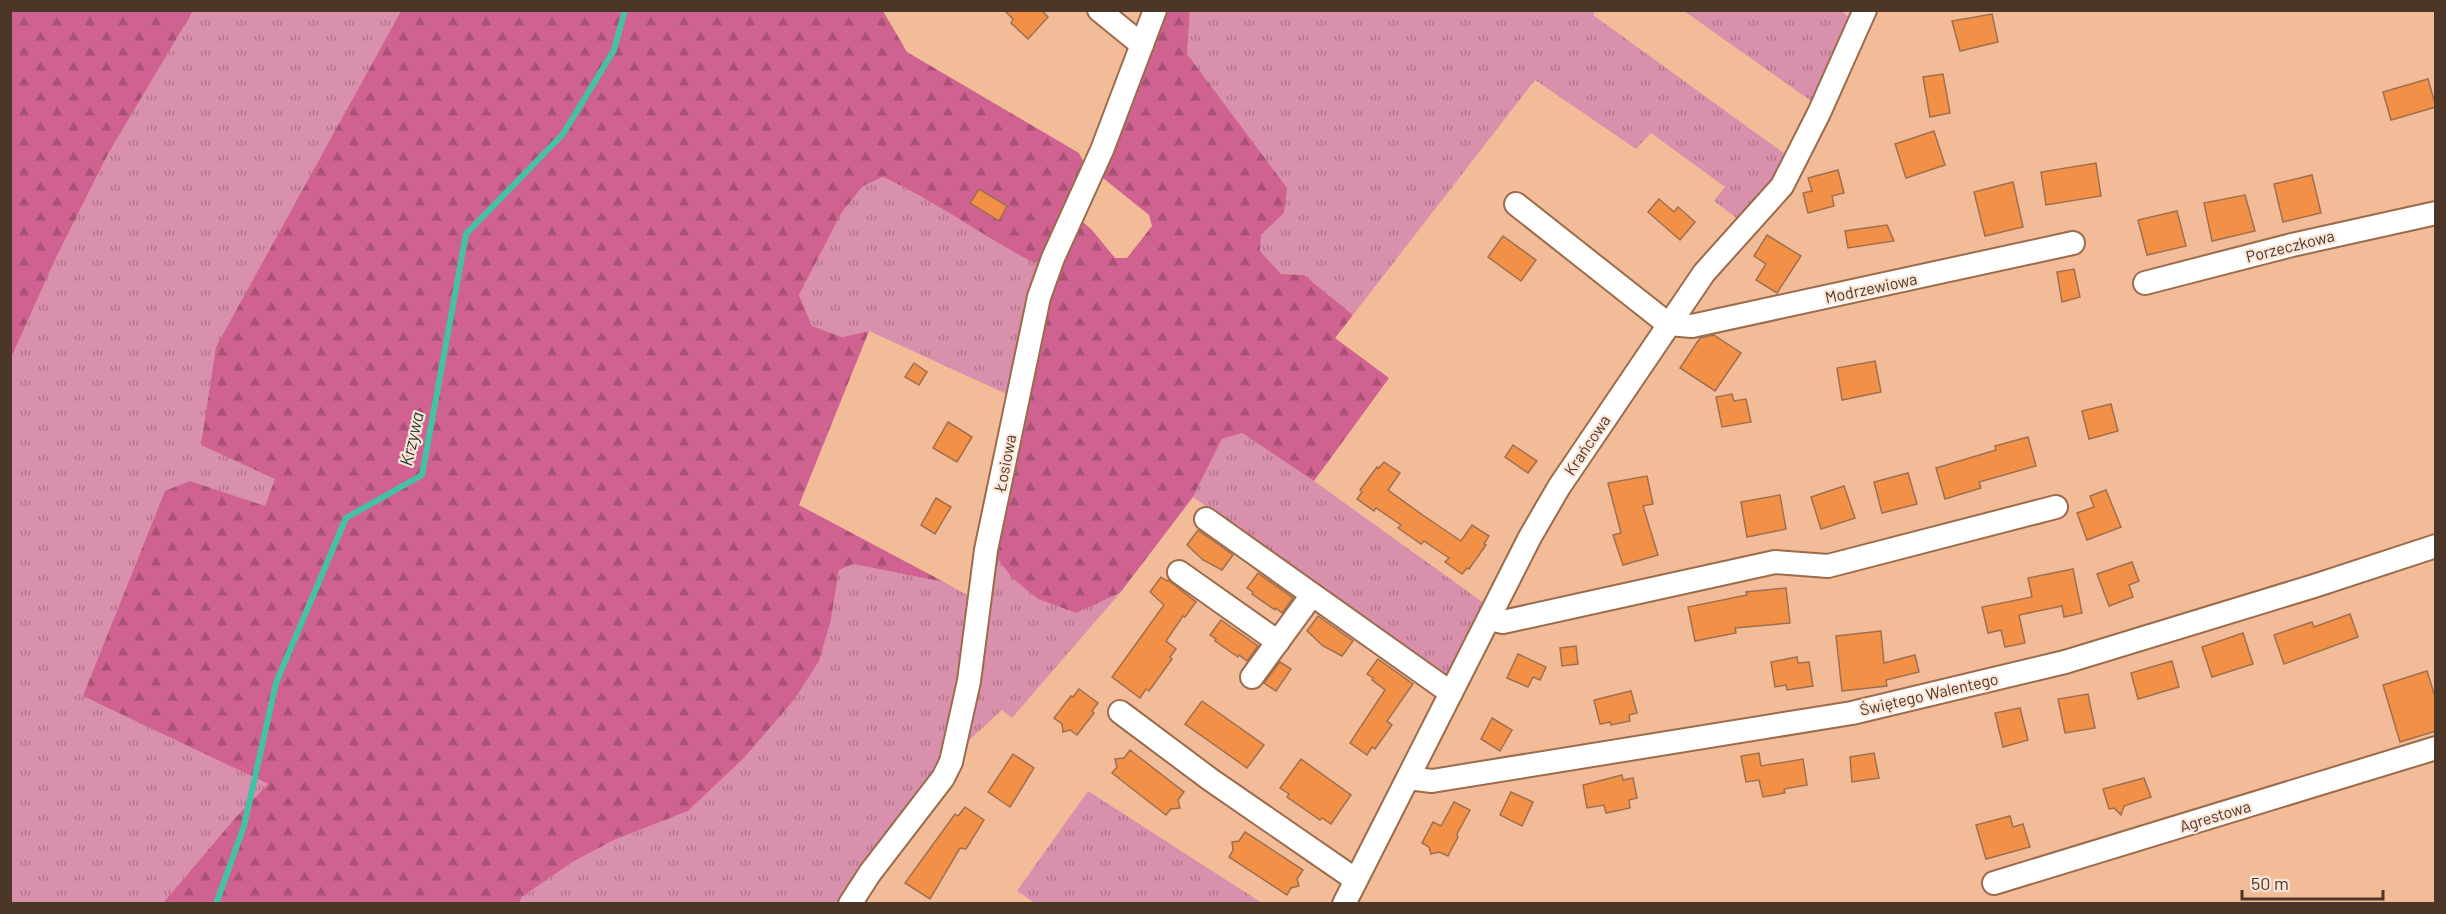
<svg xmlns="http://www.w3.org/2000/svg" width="2446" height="914" viewBox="0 0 2446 914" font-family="Barlow,sans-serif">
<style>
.grass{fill:url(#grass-tufts)}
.forest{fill:url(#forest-firs)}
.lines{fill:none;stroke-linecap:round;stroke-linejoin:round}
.stream{stroke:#45c2a6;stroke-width:6}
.building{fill:#f19046;stroke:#a06f4e;stroke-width:1.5}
.minor-casing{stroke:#9c6b4a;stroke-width:26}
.minor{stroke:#fff;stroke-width:22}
.labels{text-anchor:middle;stroke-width:4.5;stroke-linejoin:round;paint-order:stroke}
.street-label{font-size:16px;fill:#4b3627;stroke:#fbe5d7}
.water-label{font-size:18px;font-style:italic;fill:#223d35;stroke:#fbe5d7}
</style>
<defs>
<pattern id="grass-tufts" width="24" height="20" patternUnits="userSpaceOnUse" patternTransform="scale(1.5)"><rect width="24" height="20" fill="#d990ac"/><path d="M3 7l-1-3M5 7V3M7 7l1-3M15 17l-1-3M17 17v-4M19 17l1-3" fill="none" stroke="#b2768c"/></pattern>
<pattern id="forest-firs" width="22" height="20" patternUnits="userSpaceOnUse" patternTransform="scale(1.5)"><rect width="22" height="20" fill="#cf6291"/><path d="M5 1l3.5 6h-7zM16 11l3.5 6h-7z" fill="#aa5276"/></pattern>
</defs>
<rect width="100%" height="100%" fill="#f2bc99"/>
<g class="grass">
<polygon points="193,11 401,11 281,230 276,480 265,507 190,481 84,696 268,784 236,817 163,903 11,904 11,358 55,260 108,154"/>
<polygon points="1190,11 1596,11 1593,15 1789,157 1779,176 1739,220 1714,201 1725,187 1651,133 1636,149 1535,80 1353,315 1304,275 1281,274 1259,251 1261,235 1284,213 1187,54"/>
<polygon points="1684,11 1841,11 1853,20 1814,103"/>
<path d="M883,177C935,201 983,235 1034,263L1049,258L1013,397L869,331L842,337L812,326L799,295L842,212L863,186Z"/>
<polygon points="1242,433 1314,481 1488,606 1448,682 1193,497 1222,439"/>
<polygon points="992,551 1012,578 1038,599 1076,613 1120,593 1012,718 1002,710 966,743"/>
<polygon points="853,564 944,582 976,600 947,756 843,903 519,904 522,897 571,863 614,840 688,811 744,758 794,700 831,619 839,570"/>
<polygon points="1088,791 1262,903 1035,903 1017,891"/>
</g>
<g class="forest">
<polygon points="11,10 193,11 108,154 55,260 11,358"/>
<path d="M401,11H883L907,52L1079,153L1088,171L1049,258L1034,263C983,236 935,201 883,177L863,186L842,212L799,295L812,326L842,337L869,331L799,505L944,582L853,564L839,570L831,619L819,661L794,700L744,758L688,811L614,840L571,863L522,897L519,903H163L236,817L268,784L83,696L165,491L190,481L265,506L275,479L201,445L216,347Z"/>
<polygon points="1163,11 1190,11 1187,54 1287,188 1284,213 1261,235 1260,251 1281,274 1304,275 1353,315 1335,338 1389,378 1314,481 1242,433 1222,439 1193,497 1120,593 1076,613 1038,599 1012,578 992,551 1028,364 1076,216 1092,230 1115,258 1127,258 1152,226 1149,215 1103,178 1105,153"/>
</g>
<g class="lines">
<polyline class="stream" points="216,904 244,826 276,683 346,518 422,475 466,234 563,134 614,50 625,10"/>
</g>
<g class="building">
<polygon points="1004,10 1041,10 1048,17 1028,39 1011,23 1013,19"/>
<polygon points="1992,14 1998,42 1960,51 1952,21"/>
<polygon points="1943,74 1950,113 1930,117 1923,77"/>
<polygon points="2428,79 2436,107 2391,120 2383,92"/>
<polygon points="1934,131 1945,165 1906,178 1895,144"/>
<polygon points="2096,163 2101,196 2046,205 2041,172"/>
<polygon points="1838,170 1844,193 1832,196 1834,206 1808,213 1803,193 1812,191 1808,178"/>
<polygon points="2312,175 2321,213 2283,222 2274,184"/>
<polygon points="2013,182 2023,227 1985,236 1974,192"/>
<polygon points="979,189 1007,206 999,221 970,203"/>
<polygon points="2245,195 2255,231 2212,241 2204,203"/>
<polygon points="1659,199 1674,212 1678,207 1695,222 1680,240 1648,212"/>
<polygon points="2177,211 2186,246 2147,255 2138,220"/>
<polygon points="1887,225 1894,241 1848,248 1845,231"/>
<polygon points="1767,235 1801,256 1777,293 1756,280 1766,264 1754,256"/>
<polygon points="1503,236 1536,260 1521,281 1488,257"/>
<polygon points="2074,269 2080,297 2062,302 2057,272"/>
<polygon points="1714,335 1741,353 1715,391 1680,368 1700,338"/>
<polygon points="1875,361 1881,392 1842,400 1837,368"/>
<polygon points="914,363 927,372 919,385 905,377"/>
<polygon points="1732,394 1734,401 1746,399 1751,422 1722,427 1716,397"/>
<polygon points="2111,404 2118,431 2089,439 2082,411"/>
<polygon points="948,422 972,437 957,462 933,448"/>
<polygon points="2028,437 2036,466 1979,482 1981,488 1945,499 1936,468 1996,450 1995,446"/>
<polygon points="1513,445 1537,461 1528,473 1505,457"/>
<polygon points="1384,462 1400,473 1388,490 1424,516 1461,541 1472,525 1489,536 1484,544 1486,545 1469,569 1467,568 1462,574 1445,562 1449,558 1424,541 1421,544 1398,528 1401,525 1376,508 1374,511 1357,499 1362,492 1360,490 1377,467 1379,468"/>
<polygon points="1908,473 1917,504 1882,513 1874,482"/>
<polygon points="1647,476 1653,504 1643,506 1658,555 1623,565 1613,535 1621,533 1608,483"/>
<polygon points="1844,486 1855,518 1821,529 1811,497"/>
<polygon points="2106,490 2121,527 2087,540 2077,513 2094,507 2090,496"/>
<polygon points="1780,495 1786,529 1747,537 1741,502"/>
<polygon points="936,498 951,507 935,534 921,525"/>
<polygon points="1198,530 1233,555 1222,570 1203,560 1187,545"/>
<polygon points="2132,562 2139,581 2129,585 2133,597 2109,606 2097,574"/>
<polygon points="2073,569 2082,613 2064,617 2062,606 2019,615 2025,643 2005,647 2001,630 1988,633 1982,607 2032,597 2028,578"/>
<polygon points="1258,573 1293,598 1282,613 1276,608 1275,610 1252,594 1253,592 1247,588"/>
<polygon points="1161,577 1167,581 1168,580 1196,602 1185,617 1183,616 1166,641 1176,649 1170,657 1172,659 1149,691 1146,689 1140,698 1112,677 1164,605 1150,592"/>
<polygon points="1786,588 1790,623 1735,628 1736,633 1695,641 1688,607 1747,595 1746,592"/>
<polygon points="2350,614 2358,637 2284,664 2274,635 2312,622 2314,627"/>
<polygon points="1318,616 1353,641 1342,656 1323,646 1307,631"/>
<polygon points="1221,620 1258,646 1247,661 1239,655 1238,657 1215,641 1216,639 1210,635"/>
<polygon points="1881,631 1884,663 1915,655 1919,672 1886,680 1887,686 1842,691 1836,636"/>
<polygon points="2243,633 2253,664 2212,677 2202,647"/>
<polygon points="1576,646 1578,664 1562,666 1560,648"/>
<polygon points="1518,654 1546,667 1540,680 1533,677 1528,687 1507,678"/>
<polygon points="1797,657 1798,663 1809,662 1813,686 1787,690 1786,685 1775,687 1771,662"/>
<polygon points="1378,659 1413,684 1387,721 1392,725 1375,749 1372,747 1367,755 1350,743 1385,690 1372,680 1373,678 1367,674"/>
<polygon points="2172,661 2179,687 2138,699 2131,673"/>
<polygon points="1280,662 1291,669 1276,691 1264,683"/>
<polygon points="2427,671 2436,700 2436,731 2400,742 2383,685"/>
<polygon points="1079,689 1098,703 1092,711 1094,713 1077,735 1070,730 1063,732 1062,724 1054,718 1071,696 1073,697"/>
<polygon points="1631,691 1637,713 1629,715 1630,721 1611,725 1610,722 1600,724 1594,700"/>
<polygon points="2088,694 2095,728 2065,733 2058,699"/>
<polygon points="1202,701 1264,745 1247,768 1185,724"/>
<polygon points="2020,708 2028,740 2003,747 1995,713"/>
<polygon points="1492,718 1512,730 1500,751 1481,739"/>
<polygon points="1130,750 1184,792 1178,800 1180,808 1171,809 1166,815 1112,773 1117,767 1115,759 1124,758"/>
<polygon points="1759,753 1761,766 1803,759 1807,785 1784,789 1785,793 1763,797 1759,780 1746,782 1741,756"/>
<polygon points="1874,753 1879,778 1852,782 1850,757"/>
<polygon points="1013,754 1034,768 1010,807 988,792"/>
<polygon points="1301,759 1351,795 1331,824 1322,818 1320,820 1287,797 1289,794 1280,788"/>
<polygon points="1622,775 1623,780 1633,778 1637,798 1629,800 1630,808 1606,813 1604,805 1587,808 1583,785"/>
<polygon points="2144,778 2151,797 2124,806 2121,815 2114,808 2109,809 2103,789"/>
<polygon points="1511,792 1533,802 1522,826 1500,815"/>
<polygon points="1454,802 1470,810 1457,834 1458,837 1448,856 1439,852 1431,854 1429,847 1422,843 1433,822 1441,826"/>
<polygon points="965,807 984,820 966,849 960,848 930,899 905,883 955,814 958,816"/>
<polygon points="2010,816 2013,827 2023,824 2030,847 1986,859 1976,825"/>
<polygon points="1245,832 1303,870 1297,879 1299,886 1291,888 1287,895 1229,857 1233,850 1232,842 1239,841"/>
</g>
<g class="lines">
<g class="minor-casing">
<g id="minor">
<polyline points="1099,10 1142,45"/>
<polyline points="1516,204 1668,324 1692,326 2073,243"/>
<polyline points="2145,283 2292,245 2436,213"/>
<polyline points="1206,519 1451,693"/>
<polyline points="1179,572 1278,642"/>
<polyline points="1490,619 1503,622 1775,562 1828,566 2056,507"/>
<polyline points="1252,677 1312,595"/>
<polyline points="1120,712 1211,780 1356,880"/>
<polyline points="1408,778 1432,781 1852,713 2065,662 2314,586 2436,546"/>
<polyline points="1994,883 2436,748"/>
<polyline points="850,904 870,873 943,778 951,762 969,681 986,550 1039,297 1053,258 1102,150 1155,10"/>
<polyline points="1344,904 1530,537 1559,487 1704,273 1782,186 1819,113 1865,10"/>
</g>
</g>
<use href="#minor" class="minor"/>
</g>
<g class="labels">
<g class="street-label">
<text transform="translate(2290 246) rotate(-14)" y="6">Porzeczkowa</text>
<text transform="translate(1871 288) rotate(-12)" y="6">Modrzewiowa</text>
<text transform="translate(1587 445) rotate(-56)" y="6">Krańcowa</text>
<text transform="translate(1005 463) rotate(-79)" y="6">Łosiowa</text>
<text transform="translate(1929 694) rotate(-13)" y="6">Świętego Walentego</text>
<text transform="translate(2215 816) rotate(-17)" y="6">Agrestowa</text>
</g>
<g class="water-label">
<text transform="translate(412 439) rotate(-77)" y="6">Krzywa</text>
</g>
</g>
<rect width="2446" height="914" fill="none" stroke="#4b3627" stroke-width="24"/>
<path d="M2242 890v9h141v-9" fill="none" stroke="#4b3627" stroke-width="3"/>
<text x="2251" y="890" font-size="18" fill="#4b3627" stroke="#fbe5d7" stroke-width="4.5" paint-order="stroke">50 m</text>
</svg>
